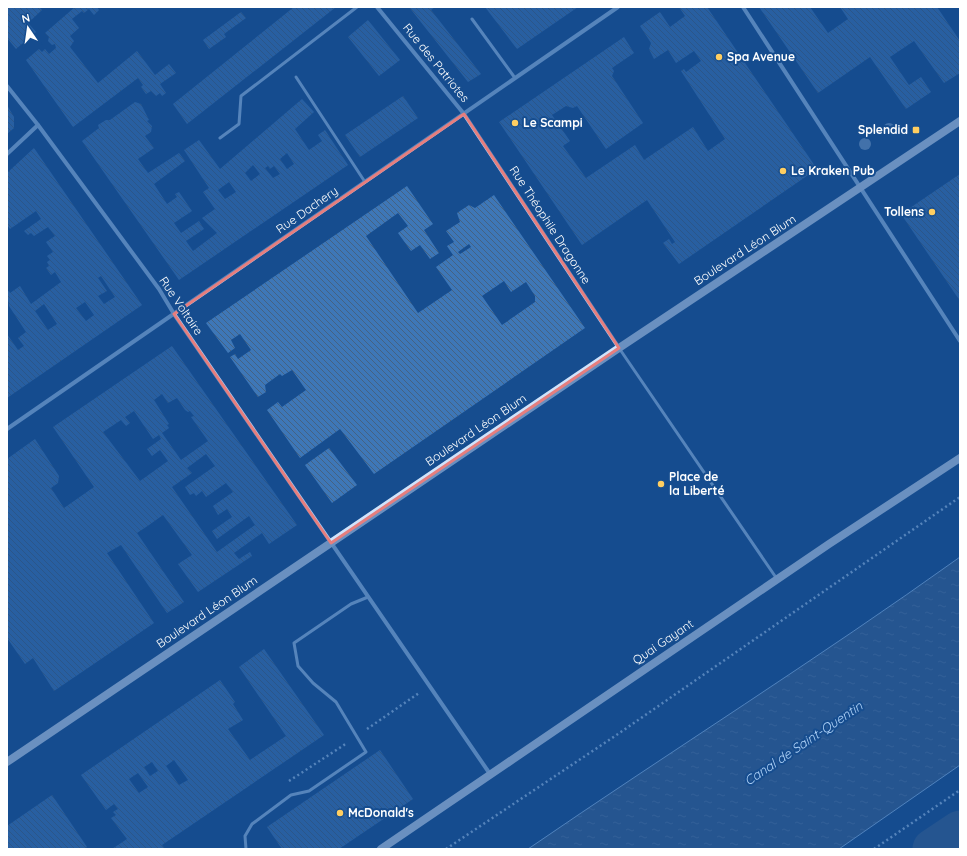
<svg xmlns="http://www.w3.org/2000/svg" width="967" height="856" viewBox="0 0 967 856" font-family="Quicksand,sans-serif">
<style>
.water{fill:url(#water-ripples);stroke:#94c2f3}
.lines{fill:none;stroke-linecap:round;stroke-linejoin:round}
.river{stroke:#386090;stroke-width:41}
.building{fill:url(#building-back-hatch);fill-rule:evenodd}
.path{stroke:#a2c7f0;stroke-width:2.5;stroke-dasharray:2 3;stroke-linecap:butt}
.lane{stroke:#a2c7f0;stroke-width:3}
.street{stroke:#a2c7f0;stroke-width:4}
.secondary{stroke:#d0e3fb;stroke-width:8}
.tree{fill:#789eca}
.marked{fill:none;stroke:#e67e7e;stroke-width:3;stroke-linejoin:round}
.poi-dot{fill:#ffce61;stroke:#164d8f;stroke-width:1.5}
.labels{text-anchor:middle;stroke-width:4;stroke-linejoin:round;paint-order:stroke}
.poi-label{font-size:12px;font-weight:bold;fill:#fff;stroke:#164d8f;text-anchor:start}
.street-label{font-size:12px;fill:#fff;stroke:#164d8f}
.water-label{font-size:13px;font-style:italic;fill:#aed1f7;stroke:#164d8f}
</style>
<defs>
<pattern id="water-ripples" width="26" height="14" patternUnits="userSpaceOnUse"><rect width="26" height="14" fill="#386090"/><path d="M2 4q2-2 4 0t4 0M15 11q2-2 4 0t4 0" fill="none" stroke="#5678a1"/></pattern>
<pattern id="building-back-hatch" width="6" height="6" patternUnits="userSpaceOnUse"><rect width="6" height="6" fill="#3e77b7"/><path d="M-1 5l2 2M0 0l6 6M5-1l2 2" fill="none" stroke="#456282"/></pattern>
</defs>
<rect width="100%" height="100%" fill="#164d8f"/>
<path class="water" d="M960,557V765L839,849H528C671,751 819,658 960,557Z"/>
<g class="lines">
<polyline class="river" points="933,849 960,831"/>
</g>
<g class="building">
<polygon points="7,7 39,7 42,10 28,23 36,32 16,49 7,38"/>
<polygon points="75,7 97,7 99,10 94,15 89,9 84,13 82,11 72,19 79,28 70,36 74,41 70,47 98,83 137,51 155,75 169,64 176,73 160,84 166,93 162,96 160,93 156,96 151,91 146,94 141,87 143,85 138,78 73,127 26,60 39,49 42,52 45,49 49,54 56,48 55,44 52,45 48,41 49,37 45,33"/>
<polygon points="294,7 336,7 187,124 173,104"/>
<polygon points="409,7 435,7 431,10 481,74 468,82"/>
<polygon points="485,7 578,7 517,49"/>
<polygon points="679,7 707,7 817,169 679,264 663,243 669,239 672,244 675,242 647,200 582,245 499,122 624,37 634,53 612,68 614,71 612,76 643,123 606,149 577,106 573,108 566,106 552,115 570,141 563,146 586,178 635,145 644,160 693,127 708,151 725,139 681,71 684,69 686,72 701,61 694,51 676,63 668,50 654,59 649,49 651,43 640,26 660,12 670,27 685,16"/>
<polygon points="759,7 810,7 828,33 848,19 840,7 937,7 960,41 960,73 944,83 914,41 890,57 909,85 921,77 931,92 906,109 870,57 818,93"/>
<polygon points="241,12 246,18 224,34 226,37 209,49 203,40"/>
<polygon points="368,20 400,60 379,76 348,37"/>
<polygon points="403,96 418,118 360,157 345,135"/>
<path d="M302,99L314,112L295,129L309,150L322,141L318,135L325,130L348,165L179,280L82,141L99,128L98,125L106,120H110L135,102L141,104L149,120L147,121L152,126L151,132L145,136L154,148L138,159L148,173L179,153L185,161L154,184L167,204L177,197L175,194L179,192L192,211L174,223L181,233L199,221L204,229L186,241L193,251L217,233L202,218L215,209L203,192L209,188L184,150L199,140L220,169ZM287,153L294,164L287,169L280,159ZM253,165L260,174L251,181L245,173ZM268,166L270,169L274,166L280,174L273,178L265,168ZM229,182L236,192L225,199L218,190Z"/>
<polygon points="7,105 14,117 14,128 7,134"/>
<path d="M34,148L142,305L7,398V334L18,350L24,346L18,338L26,332L9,306L7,292L9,291L10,293L20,286L31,304L61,282L55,272L51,275L46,268L49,266L47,262L50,260L47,256L53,252L46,242L55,236L48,227L34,236L31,233L28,235L24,231L41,219L36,211L10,229L7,225V173ZM101,276L115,297L104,304L98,296L107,291L98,278ZM85,302L94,315L86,321L76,308ZM44,304L57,324L48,330L35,311Z"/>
<polygon points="960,174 960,301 901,214"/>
<path d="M407,186L433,224L424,230L439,253L430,259L420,245L411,251L398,233L408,226L398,213L366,236L418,313L452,290L436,267L453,255L447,246L454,242L446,231L460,222L457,213L469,205L475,208L494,195L585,328L374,474L340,429L300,458L267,410L278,402L282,407L306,390L292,370L282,376L280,374L265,385L266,392L258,397L230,357L235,354L238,359L251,350L240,334L231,340L235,348L228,353L206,323ZM469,244L471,247L460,254L458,252ZM504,281L511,292L526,282L535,296V302L502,325L482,296Z"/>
<path d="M172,346L297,525L269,544L262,533L234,553L239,559L250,552L252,556L198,592L178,564L192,555L163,515L149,525L137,533L184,602L167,613L121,545L107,553L154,623L54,691L33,658L25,664L7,638V459L35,439L59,476L58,483L51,488L64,508L94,487L53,427ZM162,394L168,403L177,398L185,410L188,412L190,411L194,416L191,417L208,441L181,460L162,433L169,428L167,425L169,424L154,400ZM134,411L153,439L159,435L161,439L147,449L152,456L160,450L168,461L140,481L103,432L121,420L126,426L130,423L125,417ZM206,454L215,466L185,487L190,495L194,493L196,496L202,491L206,497L226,483L233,492L213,506L218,515L227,509L232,517L212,531L217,539L249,516L255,525L217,552L172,487L192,473L187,468Z"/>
<polygon points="329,448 357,485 332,503 305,465"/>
<path d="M264,649L324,735L162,845L165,849H112L127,839L111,818L116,815L113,812L118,809L114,804L106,810L81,775L220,680L235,702L233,704L243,720L228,729L250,760L286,736L239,667ZM174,760L188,780L179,785L166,766ZM152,762L158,771L150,776L144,767ZM138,773L148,787L139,793L129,779Z"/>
<polygon points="380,750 413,799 339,849 282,849 267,827"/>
<polygon points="52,795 87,847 84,849 7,849 7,826"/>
</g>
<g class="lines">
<g class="path">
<polyline points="367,729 419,693"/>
<polyline points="289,781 347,743"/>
<polyline points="446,849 618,734 960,497"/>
<polyline points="874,849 960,790"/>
</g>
<g class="lane">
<polyline points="472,19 515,78"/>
<polyline points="296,77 365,182"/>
<polyline points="220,138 239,124 241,96 357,7"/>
<polyline points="619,348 777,579"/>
<polyline points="246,849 245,836 252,824 291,795 309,791 366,752 336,702 313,683 298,666 294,643 351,604 368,597"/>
</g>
<g class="street">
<polyline points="377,7 464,114 619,348"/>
<polyline points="743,7 960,341"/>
<polyline points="7,86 38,125 159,289 174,314 490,774"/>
<polyline points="7,154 38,125"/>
<polyline points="7,429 618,7"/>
</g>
<g class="secondary">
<polyline points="7,762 619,348 960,121"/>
<polyline points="381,849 829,544 960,458"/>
</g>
</g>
<g class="tree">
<circle cx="889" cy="129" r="6"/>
<circle cx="865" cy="144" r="6"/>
</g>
<path d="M0 0H967V856H0ZM464,114L619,348L331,543L174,314Z" fill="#164d8f" fill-opacity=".55" fill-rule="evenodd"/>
<path class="marked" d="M464,114L619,348L331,543L174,314Z"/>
<g class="poi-dot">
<circle cx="719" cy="57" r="4"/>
<circle cx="515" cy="123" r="4"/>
<rect x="912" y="126" width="8" height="8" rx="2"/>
<circle cx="783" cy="171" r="4"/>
<circle cx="932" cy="212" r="4"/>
<circle cx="661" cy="484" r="4"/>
<circle cx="340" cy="813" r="4"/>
</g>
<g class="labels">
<g class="poi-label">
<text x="727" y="61">Spa Avenue</text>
<text x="523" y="127">Le Scampi</text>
<text x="908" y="134" text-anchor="end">Splendid</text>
<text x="791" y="175">Le Kraken Pub</text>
<text x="924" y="216" text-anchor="end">Tollens</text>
<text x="669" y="481">Place de<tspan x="669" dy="14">la Liberté</tspan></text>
<text x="348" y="817">McDonald's</text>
</g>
<g class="street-label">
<text transform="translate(436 63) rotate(51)" y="4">Rue des Patriotes</text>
<text transform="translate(307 210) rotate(-35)" y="4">Rue Dachery</text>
<text transform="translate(550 225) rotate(57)" y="4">Rue Théophile Dragonne</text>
<text transform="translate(745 250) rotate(-33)" y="4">Boulevard Léon Blum</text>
<text transform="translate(181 306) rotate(56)" y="4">Rue Voltaire</text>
<text transform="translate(476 430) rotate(-34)" y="4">Boulevard Léon Blum</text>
<text transform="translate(207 612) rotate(-34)" y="4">Boulevard Léon Blum</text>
<text transform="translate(663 642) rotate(-34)" y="4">Quai Gayant</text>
</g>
<g class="water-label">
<text transform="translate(803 743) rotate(-34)" y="5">Canal de Saint-Quentin</text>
</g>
</g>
<rect width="967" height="856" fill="none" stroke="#ffffff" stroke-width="16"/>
<g transform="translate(28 28) rotate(347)" stroke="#164d8f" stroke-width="3" paint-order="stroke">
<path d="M0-3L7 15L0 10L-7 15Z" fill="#ffffff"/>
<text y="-6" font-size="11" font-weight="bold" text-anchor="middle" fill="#ffffff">N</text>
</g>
</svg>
